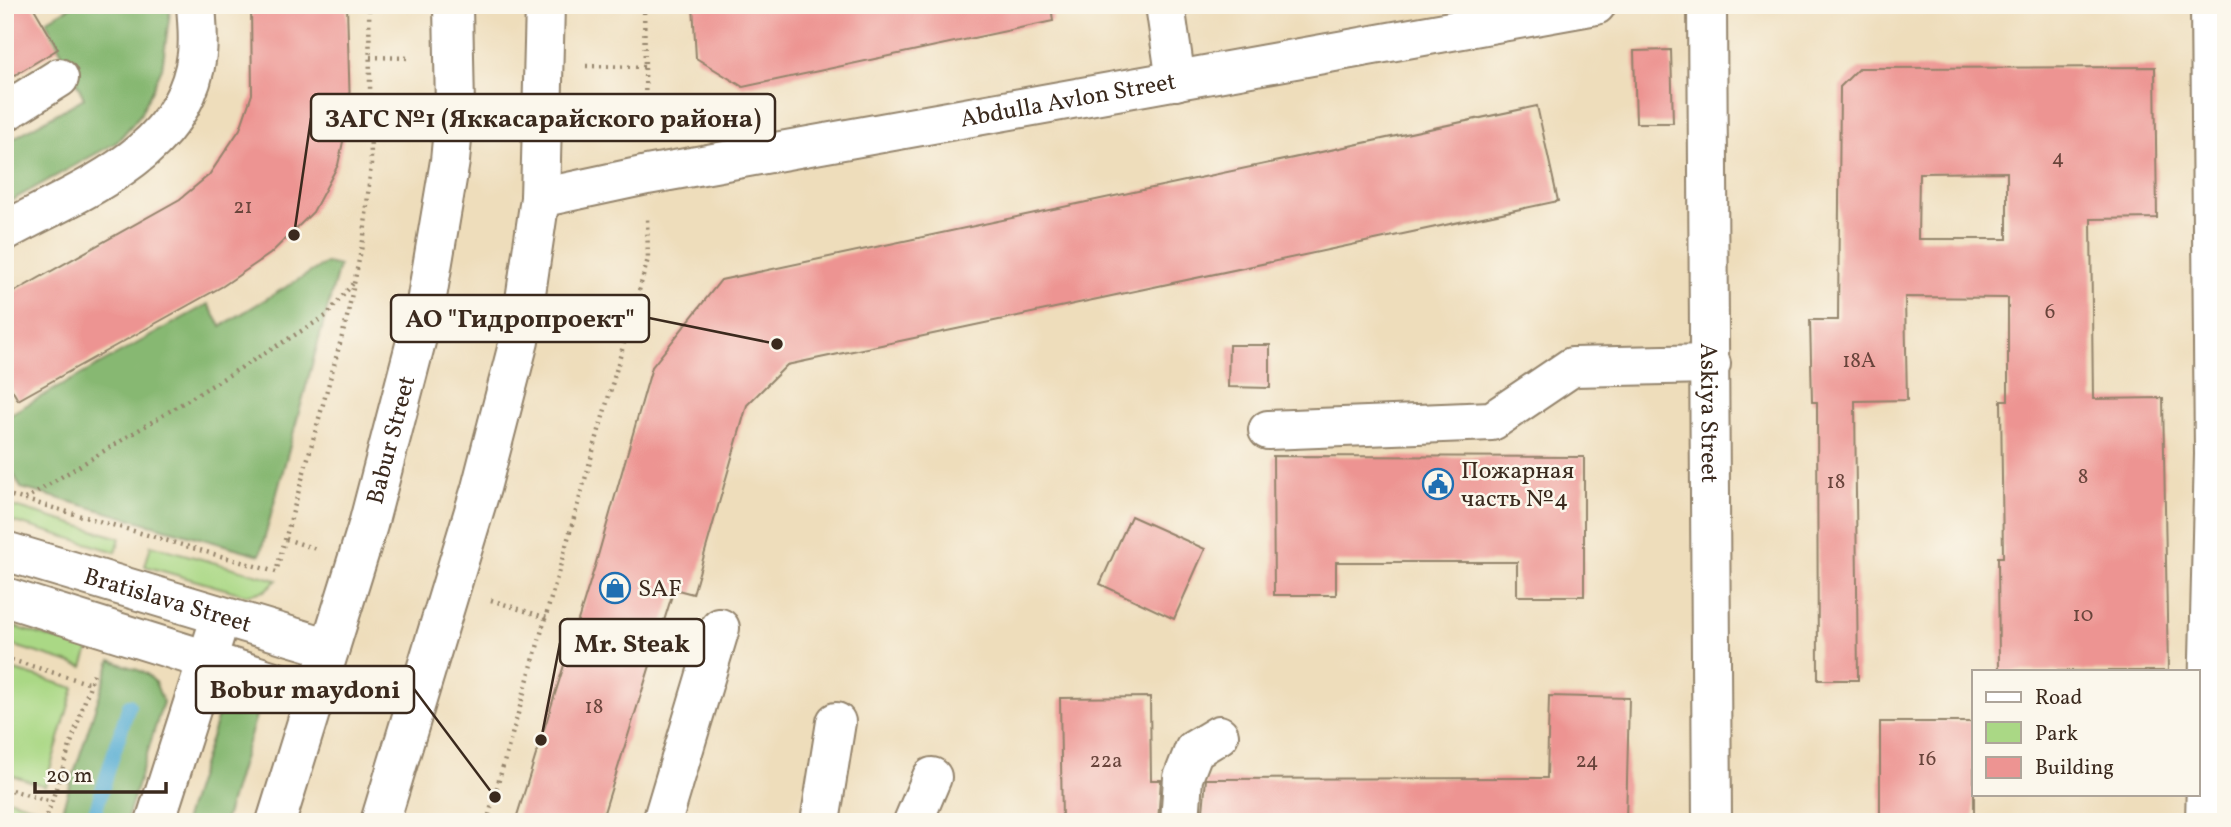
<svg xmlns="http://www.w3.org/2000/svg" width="2231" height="827" viewBox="0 0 2231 827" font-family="Vollkorn,serif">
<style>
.green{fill:#aad885;stroke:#728152;stroke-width:2}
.forest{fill:#87b872;stroke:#617148;stroke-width:2}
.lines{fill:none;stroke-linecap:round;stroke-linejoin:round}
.stream{stroke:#57add3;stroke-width:14}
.building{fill:#ed9492;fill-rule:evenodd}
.minor-casing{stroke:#94846c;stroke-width:42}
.major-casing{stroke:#94846c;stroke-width:42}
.path{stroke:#94846c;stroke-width:4.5;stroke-dasharray:2 5;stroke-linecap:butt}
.minor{stroke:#fff;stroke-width:38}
.major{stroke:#fff;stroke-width:38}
.labels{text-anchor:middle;stroke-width:5;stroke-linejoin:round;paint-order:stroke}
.number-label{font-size:21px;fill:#68443b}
.street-label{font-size:24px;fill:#3b2a1e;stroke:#fbf7ec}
.poi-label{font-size:24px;fill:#3b2a1e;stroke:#fbf7ec;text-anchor:start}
.leader{fill:none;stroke:#3b2a1e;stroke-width:2.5}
.callout-dot{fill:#3b2a1e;stroke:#fbf7ec;stroke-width:2.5}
.callout{fill:#fbf7ec;stroke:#3b2a1e;stroke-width:2.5}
.callout-label{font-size:26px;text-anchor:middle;font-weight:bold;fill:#3b2a1e}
</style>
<rect width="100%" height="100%" fill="#fbf7ec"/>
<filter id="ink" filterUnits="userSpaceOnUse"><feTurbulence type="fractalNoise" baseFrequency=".0143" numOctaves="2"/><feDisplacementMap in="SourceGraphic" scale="14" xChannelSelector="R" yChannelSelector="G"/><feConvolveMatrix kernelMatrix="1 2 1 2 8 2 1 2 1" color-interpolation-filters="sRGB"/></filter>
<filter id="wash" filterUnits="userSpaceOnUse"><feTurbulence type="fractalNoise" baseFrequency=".00686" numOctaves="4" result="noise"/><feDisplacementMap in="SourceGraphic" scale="28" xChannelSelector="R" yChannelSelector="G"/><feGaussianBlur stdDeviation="1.57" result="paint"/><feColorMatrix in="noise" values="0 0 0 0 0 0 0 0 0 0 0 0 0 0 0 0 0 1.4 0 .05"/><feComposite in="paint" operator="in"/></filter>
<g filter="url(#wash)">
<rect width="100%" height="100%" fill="#edb"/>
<g class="green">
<polygon points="5,504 120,538 116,552 5,519"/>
<polygon points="151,545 277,580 264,591 246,595 145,566"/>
<polygon points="5,624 89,649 83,667 5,643"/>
<polygon points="5,667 74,688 45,786 5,773"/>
<polygon points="5,798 40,809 36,822 5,822"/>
</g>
<g class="forest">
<polygon points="74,5 171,5 162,68 140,115 129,128 117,142 5,204 5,143 84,98 46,21"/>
<polygon points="326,263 339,266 260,555 21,488 5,458 5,417 208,304 221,326"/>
<polygon points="111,660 146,673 155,682 163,702 126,822 58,822"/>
<polygon points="225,694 246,701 256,716 224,822 184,822"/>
</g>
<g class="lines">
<polyline class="stream" points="92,822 129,705"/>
</g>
<g id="blocks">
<g class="building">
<polygon points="5,5 32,5 58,49 5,81"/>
<polygon points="251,5 347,5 350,109 338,165 313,212 270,254 223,286 18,400 5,378 5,297 180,199 209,175 240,129 252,94"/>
<polygon points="693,5 1051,5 1053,21 743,87 696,58"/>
<polygon points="1671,50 1673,123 1636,123 1634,51"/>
<path d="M2155,67L2157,218L2091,219L2093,399L2163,398L2168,671H1999L1998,557H2003L2001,400H2008V298L1905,297L1907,400L1855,401L1858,680H1818L1817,402H1812L1810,320H1838L1840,87L1859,68ZM2007,172V239H1918L1919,173Z"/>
<polygon points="1537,106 1558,201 787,365 747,405 693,594 674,589 601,822 515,822 595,566 652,367 721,280"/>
<polygon points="1229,345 1270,345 1270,388 1228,387"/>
<polygon points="1273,456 1584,457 1584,596 1517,596 1517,562 1336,562 1336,595 1274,595"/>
<polygon points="1131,516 1205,549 1174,619 1100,584"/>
<polygon points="1549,696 1629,698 1626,822 1202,822 1206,779 1547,778"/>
<polygon points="1150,697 1151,780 1161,780 1158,822 1062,822 1060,698"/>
<rect x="1880" y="722" width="94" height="100"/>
</g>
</g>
</g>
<g filter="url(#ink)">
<use href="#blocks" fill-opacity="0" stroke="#94846c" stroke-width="2"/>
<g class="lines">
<g class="minor-casing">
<g id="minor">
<polyline points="1165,5 1176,81"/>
<path id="s1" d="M1707,5L1712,822"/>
<polyline points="5,112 59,78"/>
<path id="s2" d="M540,198L647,175L1596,5"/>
<path d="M5,231C82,189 186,153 197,54C199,38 197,21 196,5"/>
<polyline points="1268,430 1492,421 1572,367 1711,364"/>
<polyline points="155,822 221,616"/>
<polyline points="662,822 720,628"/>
<polyline points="820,822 836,722"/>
<polyline points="913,822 932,777"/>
<polyline points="1180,822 1183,778 1194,750 1219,735"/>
<polyline points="2205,822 2214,454 2210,5"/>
</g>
</g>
<g class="major-casing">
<g id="major">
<path id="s3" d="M5,551L330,648"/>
<polyline points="5,597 316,694"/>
<path id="s4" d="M276,822L368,525L426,303L450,161L455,108L453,5"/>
<polyline points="380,822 481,488 519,341 540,198 545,5"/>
</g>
</g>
<g class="path">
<polyline points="644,5 646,134"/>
<polyline points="370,57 412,58"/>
<polyline points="586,66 645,67"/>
<polyline points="5,494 276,572 346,322 364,236 371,164 369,5"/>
<polyline points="25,499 326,316 355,281"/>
<polyline points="286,539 316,549"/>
<polyline points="491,600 547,618"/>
<polyline points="5,658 91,684"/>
<polyline points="5,788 51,802"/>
<polyline points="45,822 95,670"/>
<polyline points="487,822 648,259 647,216"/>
</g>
<use href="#minor" class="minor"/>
<use href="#major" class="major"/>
</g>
</g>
<defs>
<g id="civic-ring" transform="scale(1.575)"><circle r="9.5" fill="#fbf7ec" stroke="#1f6fb2" stroke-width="1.5"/><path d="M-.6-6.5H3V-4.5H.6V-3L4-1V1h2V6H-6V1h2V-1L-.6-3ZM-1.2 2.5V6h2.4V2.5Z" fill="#1f6fb2"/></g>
<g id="shop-ring" transform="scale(1.575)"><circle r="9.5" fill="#fbf7ec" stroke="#1f6fb2" stroke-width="1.5"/><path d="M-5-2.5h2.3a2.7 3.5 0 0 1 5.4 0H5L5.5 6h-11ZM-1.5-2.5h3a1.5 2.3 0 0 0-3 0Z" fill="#1f6fb2"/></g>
</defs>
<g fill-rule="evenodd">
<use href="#civic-ring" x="1438" y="484"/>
<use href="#shop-ring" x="615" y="588"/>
</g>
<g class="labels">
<g class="number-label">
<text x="2058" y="164">4</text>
<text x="243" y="213">21</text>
<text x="2050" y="318">6</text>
<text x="1859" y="367">18A</text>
<text x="2083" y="483">8</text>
<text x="1836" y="488">18</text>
<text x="2083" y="621">10</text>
<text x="594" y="713">18</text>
<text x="1927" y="765">16</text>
<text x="1106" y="767">22а</text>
<text x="1587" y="767">24</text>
</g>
<g class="street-label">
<text dy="8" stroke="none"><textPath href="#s2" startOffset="537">Abdulla Avlon Street</textPath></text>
<text dy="8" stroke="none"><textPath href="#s1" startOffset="408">Askiya Street</textPath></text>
<text dy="8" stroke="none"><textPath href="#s4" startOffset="399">Babur Street</textPath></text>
<text dy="8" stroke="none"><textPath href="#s3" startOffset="170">Bratislava Street</textPath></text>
</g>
<g class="poi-label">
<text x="1461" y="478">Пожарная<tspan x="1461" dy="28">часть №4</tspan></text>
<text x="638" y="596">SAF</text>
</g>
</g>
<path class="leader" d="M294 235L311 118M777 344L649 318M541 740L560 643M495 797L414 689"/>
<g class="callout-dot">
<circle cx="294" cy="235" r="7"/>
<circle cx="777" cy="344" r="7"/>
<circle cx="541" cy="740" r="7"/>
<circle cx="495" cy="797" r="7"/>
</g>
<g class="callout">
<rect x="311" y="94" width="464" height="47" rx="7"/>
<rect x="391" y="295" width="258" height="47" rx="7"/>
<rect x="560" y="619" width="144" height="47" rx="7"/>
<rect x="196" y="666" width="218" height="47" rx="7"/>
</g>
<g class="callout-label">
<text x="543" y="127">ЗАГС №1 (Яккасарайского района)</text>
<text x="520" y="327">АО "Гидропроект"</text>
<text x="632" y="652">Mr. Steak</text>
<text x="305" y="698">Bobur maydoni</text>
</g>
<rect width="2231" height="827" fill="none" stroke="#fbf7ec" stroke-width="28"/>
<rect x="1972" y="670" width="228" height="126" fill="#fbf7ec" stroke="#aea59a" stroke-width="2"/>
<rect x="1986" y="692" width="35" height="10" fill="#ffffff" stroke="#aea59a" stroke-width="2"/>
<text x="2035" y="704" font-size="21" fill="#3b2a1e">Road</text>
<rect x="1986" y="722" width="35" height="21" fill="#aad885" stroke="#aea59a" stroke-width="2"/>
<text x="2035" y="740" font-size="21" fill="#3b2a1e">Park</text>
<rect x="1986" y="757" width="35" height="21" fill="#ed9492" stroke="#aea59a" stroke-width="2"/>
<text x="2035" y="774" font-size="21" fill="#3b2a1e">Building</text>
<path d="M35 782v10h131v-10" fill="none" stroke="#3b2a1e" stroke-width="3.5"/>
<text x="46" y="782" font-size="21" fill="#3b2a1e" stroke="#fbf7ec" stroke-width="5" paint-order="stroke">20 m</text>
</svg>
